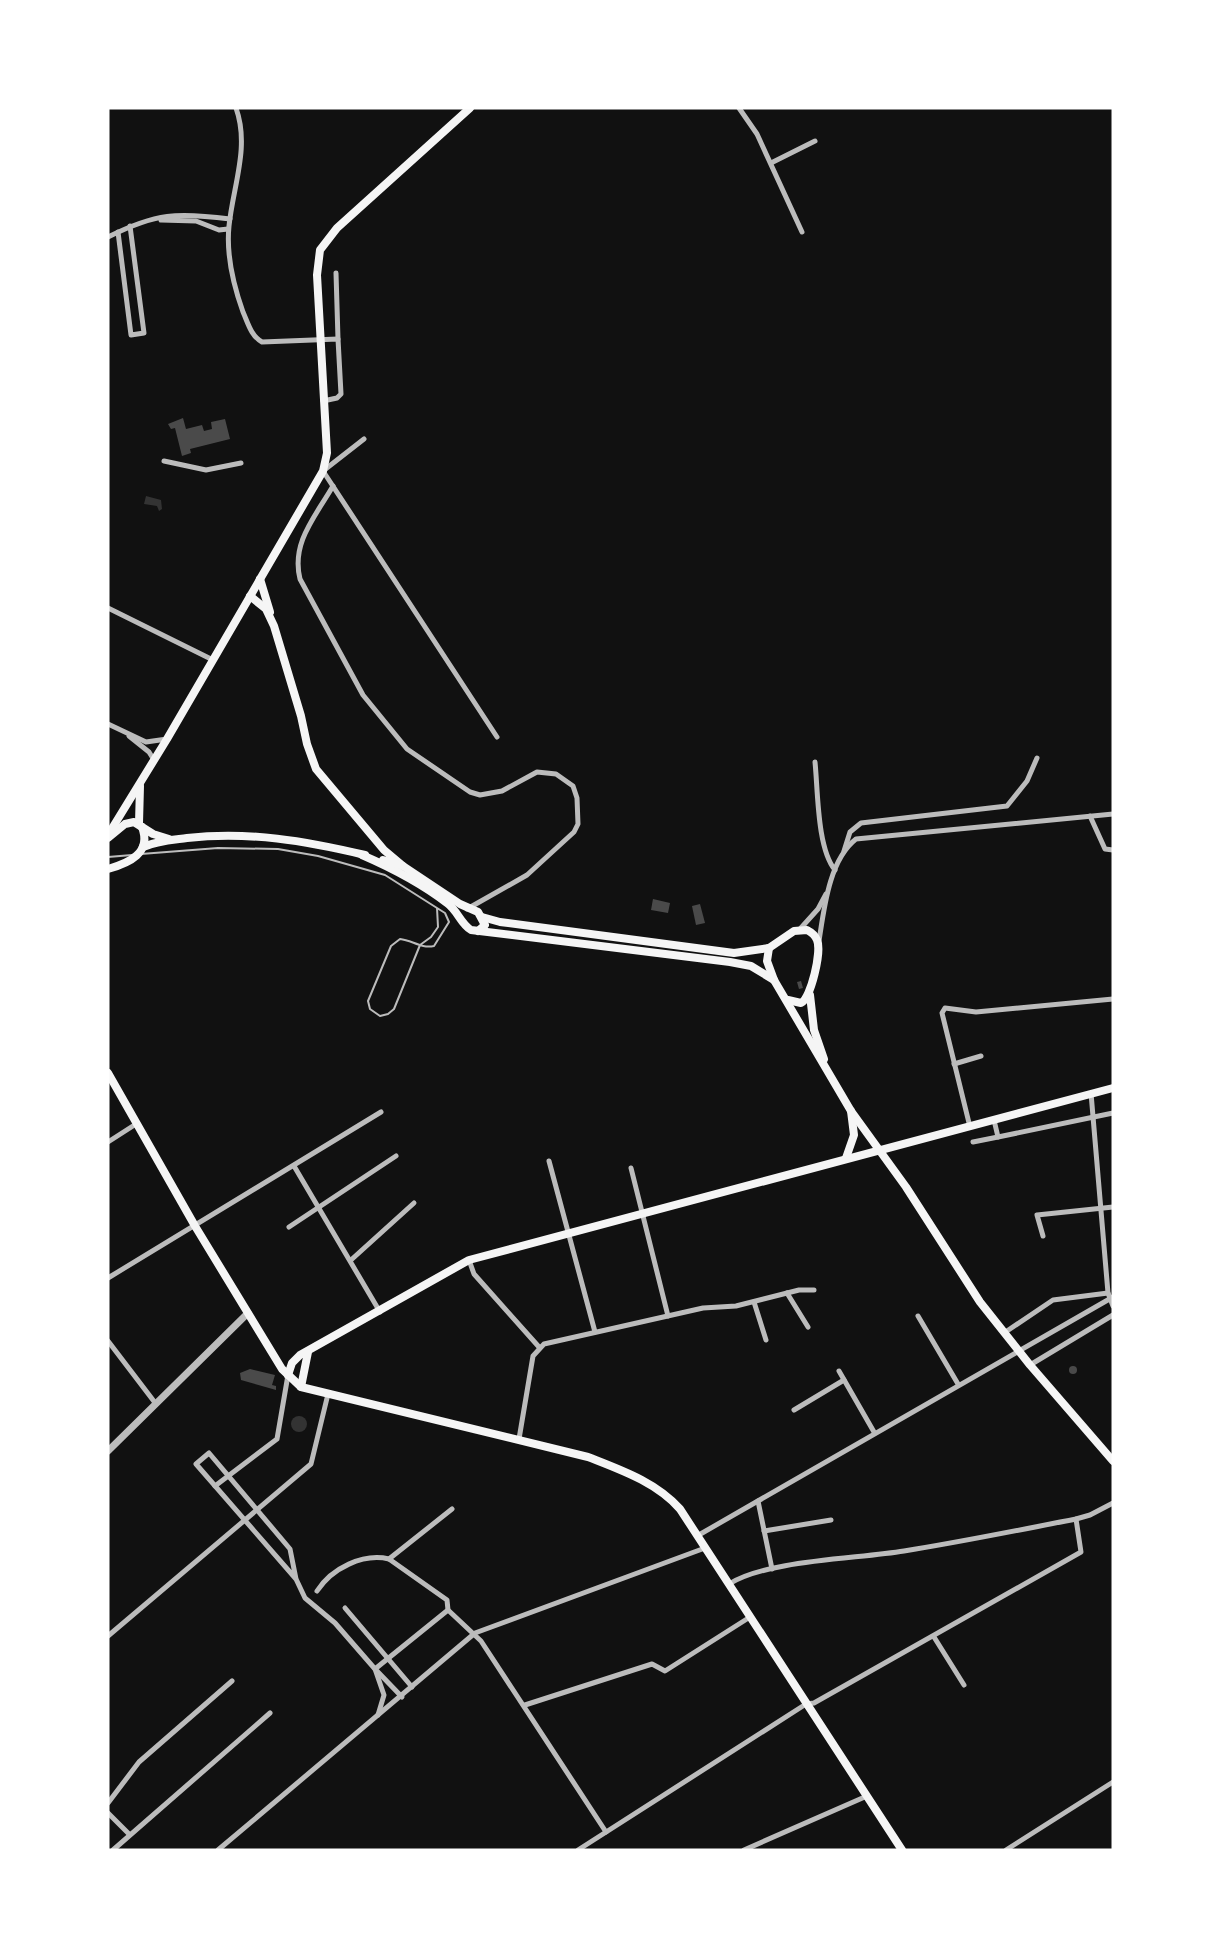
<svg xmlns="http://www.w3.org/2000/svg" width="1221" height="1958" viewBox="0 0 1221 1958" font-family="'Source Serif 4',serif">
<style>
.water{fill:#333}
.building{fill:#4a4a4a}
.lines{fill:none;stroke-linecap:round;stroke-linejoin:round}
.service{stroke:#bcbcbc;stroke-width:2}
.minor{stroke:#bcbcbc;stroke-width:5}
.tertiary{stroke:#bcbcbc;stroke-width:7}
.secondary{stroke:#f5f5f5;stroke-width:8}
.primary{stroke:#f5f5f5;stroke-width:8}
</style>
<rect width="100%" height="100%" fill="#111"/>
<g class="water">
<polygon points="146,496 161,500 162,509 159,511 157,506 144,504"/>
<circle cx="299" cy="1424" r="8"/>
</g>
<g class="building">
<polygon points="183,418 186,429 202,425 204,431 212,429 211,422 225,419 230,439 190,449 191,453 182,456 175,428 171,429 168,424"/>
<polygon points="653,899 670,903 668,913 651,910"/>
<polygon points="700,904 705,923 696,925 692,906"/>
<polygon points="801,981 803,988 799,989 797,982"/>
<circle cx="1073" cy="1370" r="4"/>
<polygon points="250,1369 275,1375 272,1385 276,1386 276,1390 241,1380 240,1373"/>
</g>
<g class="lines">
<g class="service">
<path d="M141,854L218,848L278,849L318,856L385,875L437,908L445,913L449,922L434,946C421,949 412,940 400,939L391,946L368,1001L370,1009L380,1016L388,1014L394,1009L420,945L431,937L438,927L437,908"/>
<polyline points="108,857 132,855"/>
</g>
<g class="minor">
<path d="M236,108C250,147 233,186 229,226C226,255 233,284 243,312C248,323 251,336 262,342L338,339L341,394L337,398L323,401"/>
<polyline points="739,108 757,134 802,232"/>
<polyline points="771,163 815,141"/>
<polyline points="161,220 196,221 219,230 228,229"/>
<polyline points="118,232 131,335 144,333 130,226"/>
<path d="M108,237C156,213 177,212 230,219"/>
<polyline points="336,273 338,339"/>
<polyline points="364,439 323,471 497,737"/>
<polyline points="164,461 206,470 241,463"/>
<path d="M333,486C315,517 291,543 300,579L363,695L407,749L470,792L480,795L502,791L537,772L556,774L573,786L577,798L578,824L574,832L527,875L467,909"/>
<polyline points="108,608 213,660"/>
<polyline points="108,724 146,742 167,739"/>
<polyline points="129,736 149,752 154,760"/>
<path d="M815,762C818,791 817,848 835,870"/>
<polyline points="1090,816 1105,849 1113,850"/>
<polyline points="844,851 850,832 861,823 1007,806 1027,781 1037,758"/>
<polyline points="800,929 818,909 826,894"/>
<path d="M819,941C824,909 829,860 856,839L1113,814"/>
<polyline points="954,1064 981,1056"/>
<polyline points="1091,1093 1108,1293 1113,1306"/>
<polyline points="994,1120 998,1137 1113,1113"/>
<polyline points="970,1127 942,1013 945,1008 976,1012 1113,999"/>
<polyline points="108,1142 136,1124"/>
<polyline points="973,1142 998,1137"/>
<polyline points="549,1161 595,1332"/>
<polyline points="294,1166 380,1312"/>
<polyline points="631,1168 668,1316"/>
<polyline points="289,1227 396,1156"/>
<polyline points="1043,1236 1037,1215 1113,1207"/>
<polyline points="351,1260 414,1203"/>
<polyline points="469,1260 474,1274 539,1347"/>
<polyline points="108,1278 381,1112"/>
<polyline points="787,1293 808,1327"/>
<polyline points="754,1302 766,1340"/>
<polyline points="918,1316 958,1384"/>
<polyline points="1004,1333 1053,1300 1108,1293"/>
<polyline points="108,1341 156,1404"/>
<polyline points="1030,1365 1113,1315"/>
<polyline points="839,1371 874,1432"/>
<polyline points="794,1410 844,1380"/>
<polyline points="519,1439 533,1356 544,1344 703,1308 736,1306 799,1290 814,1290"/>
<polyline points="215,1486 277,1439 288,1375"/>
<polyline points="758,1501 772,1569"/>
<polyline points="764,1531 831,1520"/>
<polyline points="697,1536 1113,1297"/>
<polyline points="296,1579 196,1464 209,1453 290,1549 296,1579 305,1598 335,1623 375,1669 384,1695 378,1715"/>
<path d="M729,1584C767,1560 856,1559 904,1551C961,1542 1019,1530 1076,1519L1090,1515L1113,1503"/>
<path d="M317,1591C332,1568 363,1553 389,1559"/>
<polyline points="345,1608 412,1687"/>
<polyline points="448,1610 447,1600 389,1559 452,1509"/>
<polyline points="108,1636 311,1464 328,1394"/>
<polyline points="934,1637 964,1685"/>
<polyline points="375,1669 448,1610 481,1641 606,1832"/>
<polyline points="376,1670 402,1697"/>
<polyline points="525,1705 652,1664 665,1671 750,1617"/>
<polyline points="108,1803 139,1762 232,1681"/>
<polyline points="108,1813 129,1834"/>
<polyline points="113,1850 270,1713"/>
<polyline points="218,1850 475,1633 705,1548"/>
<polyline points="578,1850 806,1704 814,1703 1081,1552 1076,1519"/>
<polyline points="744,1850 867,1796"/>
<polyline points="1006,1850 1113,1782"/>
</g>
<polyline class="tertiary" points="108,1451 248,1313"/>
<g class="secondary">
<polyline points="260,579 270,612"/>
<polyline points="250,596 266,609 274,626 301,716 307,744 316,769 384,850 403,866"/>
<polyline points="139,823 140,786"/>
<polyline points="108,835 167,739 323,471 327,453 317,275 320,250 337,228 470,108"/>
<path d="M108,1073L195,1226L282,1369L301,1387L588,1457C621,1470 656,1482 680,1509L902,1850"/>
<polyline points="846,1158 854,1135 851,1111"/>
<polyline points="288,1375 292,1363 300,1355 469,1260 1113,1088"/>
<polyline points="301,1387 308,1352"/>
</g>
<g class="primary">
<polyline points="108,838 125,824 134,822 153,834 169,839"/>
<path d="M143,847C156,841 172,840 187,838C249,831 306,841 365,855"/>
<path d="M362,855C392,868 421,883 447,903C458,911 460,923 471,930L730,962L751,966L774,980"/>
<polyline points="383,860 403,866 460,904 478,912 485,925 478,931"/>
<path d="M108,869C129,863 152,853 142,827"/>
<path d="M482,917L500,922L734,953L769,948L794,931L807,930C811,932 815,935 817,940C822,951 811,998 801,1003L788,1000"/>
<polyline points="769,948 767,961 774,980 851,1111 906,1187 980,1302 1030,1365 1113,1461"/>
<polyline points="810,995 814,1030 824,1059"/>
</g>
</g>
<rect width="1221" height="1958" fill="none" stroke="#ffffff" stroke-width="219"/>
</svg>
